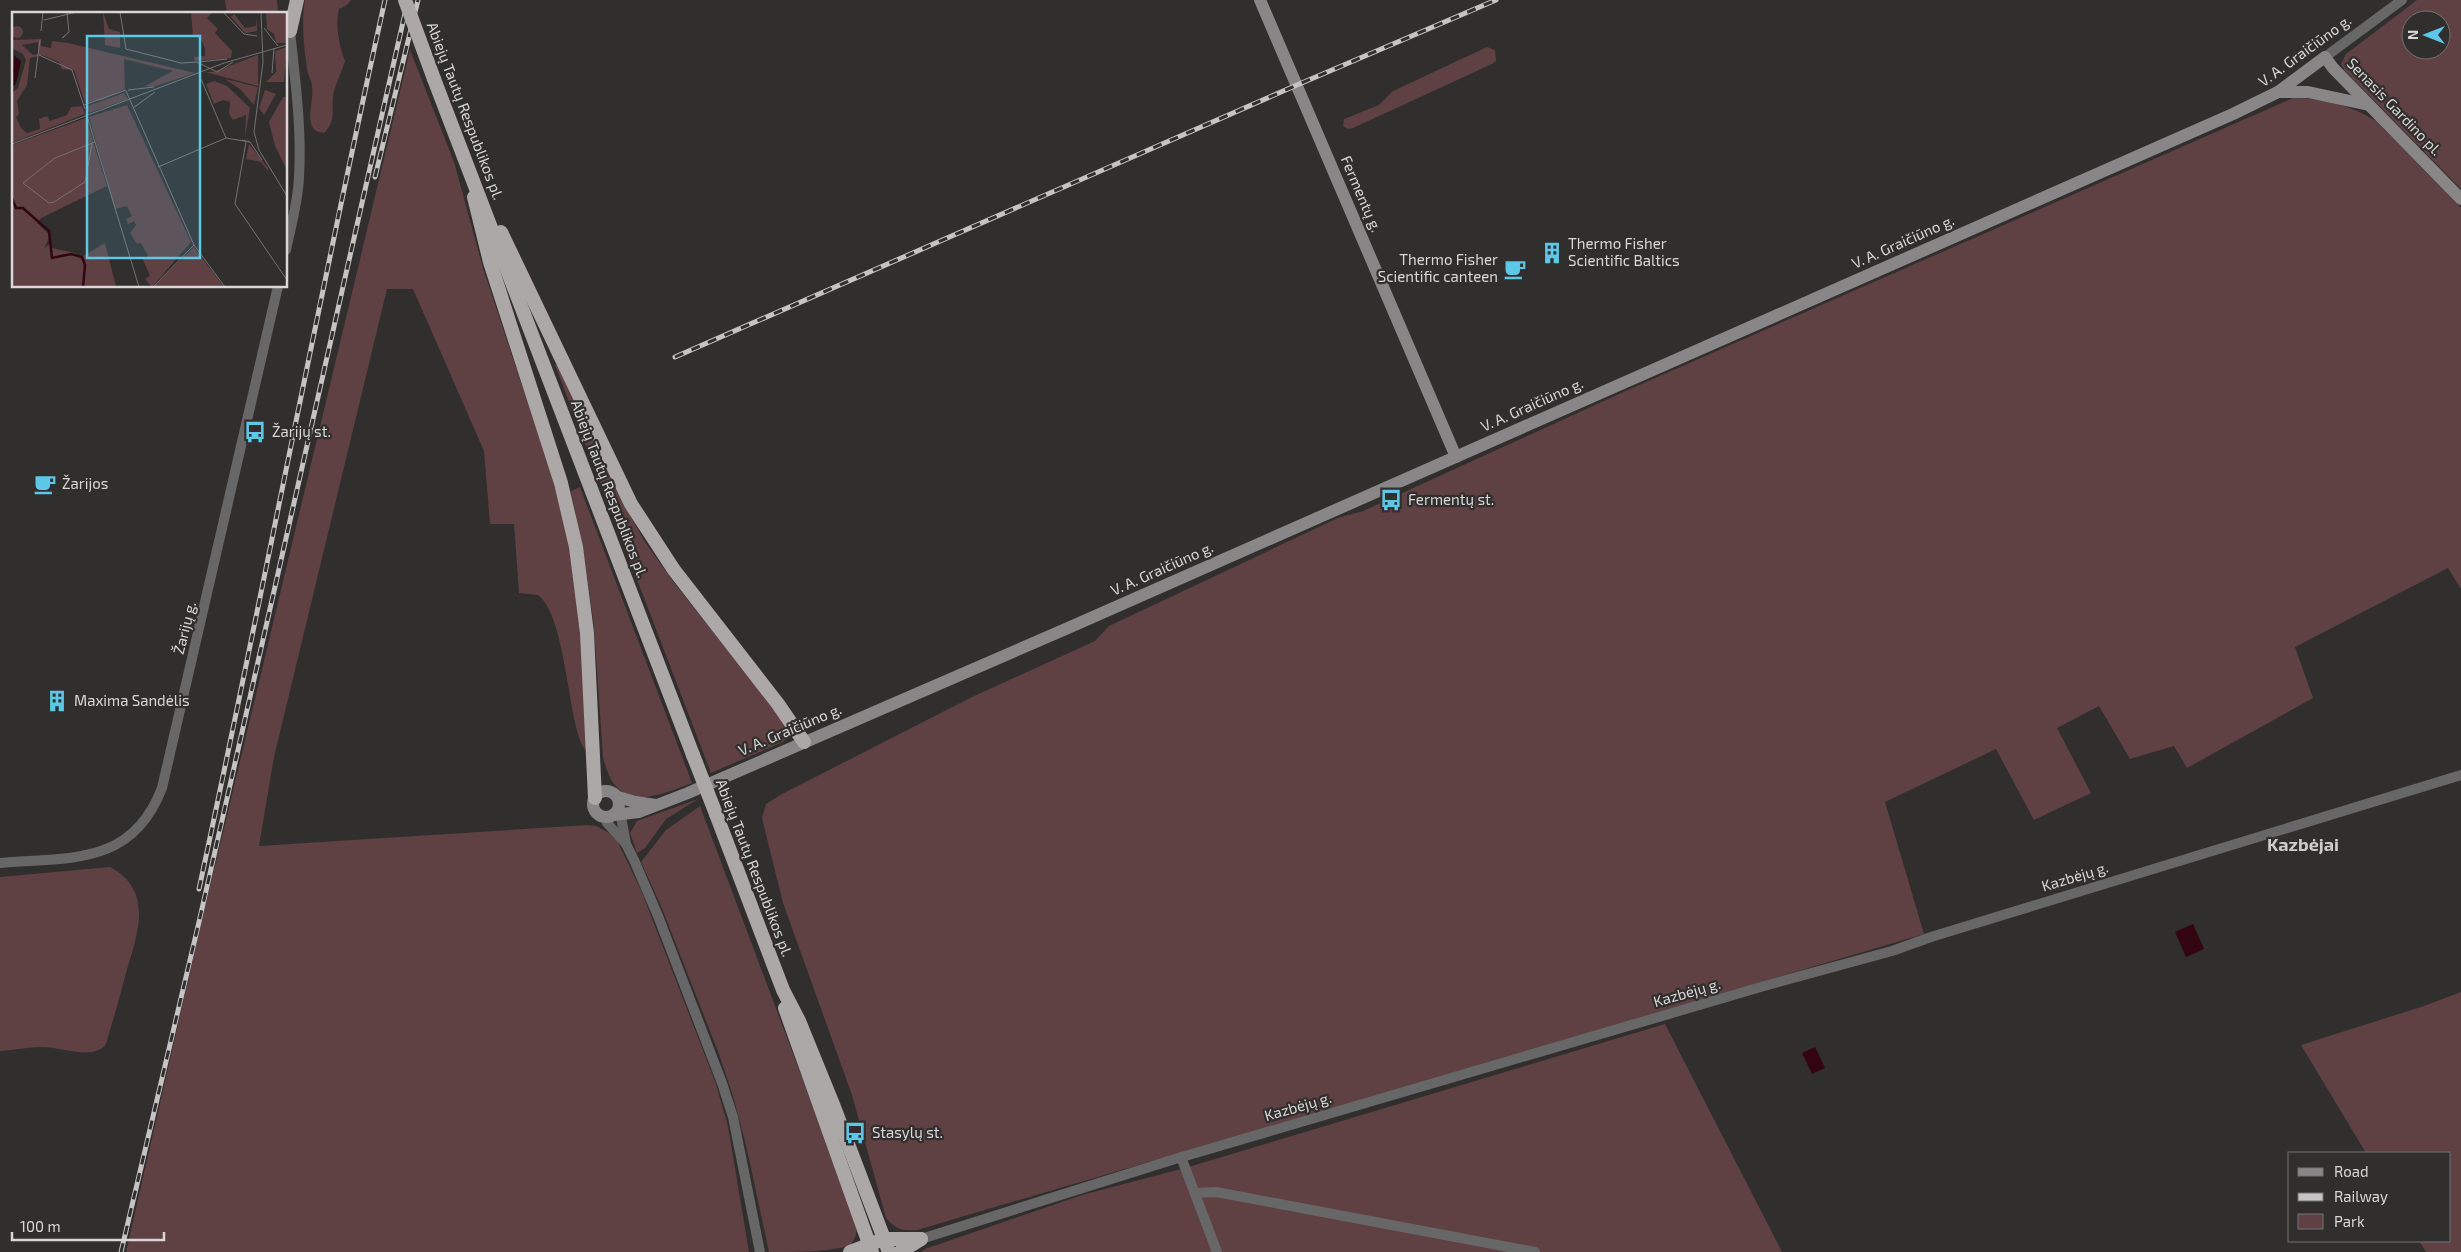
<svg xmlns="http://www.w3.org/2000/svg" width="2461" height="1252" viewBox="0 0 2461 1252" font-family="'Exo 2',sans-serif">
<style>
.green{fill:#5f4043;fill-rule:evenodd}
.water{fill:#320510}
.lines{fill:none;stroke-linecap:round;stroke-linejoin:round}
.minor{stroke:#686767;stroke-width:10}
.secondary{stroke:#888686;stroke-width:12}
.trunk{stroke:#aca8a8;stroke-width:14}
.rail-casing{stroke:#c5c3c3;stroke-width:5}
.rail{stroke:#312e2e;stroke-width:3;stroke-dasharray:9;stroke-linecap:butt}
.trunk-bridge{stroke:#aca8a8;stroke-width:14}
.labels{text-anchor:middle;stroke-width:4.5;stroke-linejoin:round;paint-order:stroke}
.street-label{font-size:15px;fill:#d9d7d7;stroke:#312e2e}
.poi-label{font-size:15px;fill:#d9d7d7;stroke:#312e2e;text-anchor:start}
.quarter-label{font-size:18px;font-weight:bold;fill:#cecbcb;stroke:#312e2e}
.inset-river{fill:none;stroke:#320510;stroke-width:2.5}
.inset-road{fill:none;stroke:#747272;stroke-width:1}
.view{fill:#5dc7e8;fill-opacity:0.15;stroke:#5dc7e8;stroke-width:2.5}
.inset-edge{fill:none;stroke:#d9d7d7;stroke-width:2.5}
</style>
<rect width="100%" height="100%" fill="#312e2e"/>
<g class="green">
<polygon points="225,0 277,0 278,14 227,14"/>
<path d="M305,0H351L347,5L339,9C335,24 339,46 345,61C342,71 337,81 334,91C330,107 338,120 324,133C319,132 314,131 312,126C307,114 314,100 312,87C312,81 308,75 307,69C304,47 301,21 305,0Z"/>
<path d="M2417,0H2461V189L2345,71L2341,64L2346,54ZM2411,20H2441V50H2411Z"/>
<polygon points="1487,47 1495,50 1496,61 1492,64 1353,128 1348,129 1343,126 1344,119 1379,105 1393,91"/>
<path d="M410,50L454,162L483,268L549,467L564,518L573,564L582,634L588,751C568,744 569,618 538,595L519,593L514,524H490L484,451L413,289H387L274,757L259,846L588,825L596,826L609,833L617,841L627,861L641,890L716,1084L728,1126L749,1252H126L198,937Z"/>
<path d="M2293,98C2321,97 2353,106 2376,121L2461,208V589L2448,568L2295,647L2313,698L2187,768L2174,746L2130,759L2099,706L2057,728L2091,793L2034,820L1996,749L1885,802L1924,934L917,1230C901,1231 896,1229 886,1218L852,1095L783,903L762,818L766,804L782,794L972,697L1095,641L1109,626L1338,518L1363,511L1630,389Z"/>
<polygon points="557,364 616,490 645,542 672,580 788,726 788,737 783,742 711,773 555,365"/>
<path d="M580,487L692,783C650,799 616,813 603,757L594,627L585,561L571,491Z"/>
<polygon points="698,799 666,819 645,848 637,853 630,833 637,821"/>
<path d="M700,806L857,1224C857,1231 856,1240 850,1245C834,1252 790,1252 769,1252L746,1145L733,1096L719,1054L661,906L641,862L666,830Z"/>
<path d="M110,867C155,891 137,935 126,973C120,997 113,1020 106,1044C94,1061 61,1047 43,1047C29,1047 14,1050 0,1051V877Z"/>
<polygon points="2461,992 2461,1252 2426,1252 2419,1241 2450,1241 2450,1153 2366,1153 2301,1045 2424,1006"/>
<polygon points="1665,1024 1782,1252 921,1252 925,1249 1082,1195 1185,1168"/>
</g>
<g class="water">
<polygon points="2193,924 2204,949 2186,957 2175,932"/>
<polygon points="1815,1047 1825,1068 1812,1074 1802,1053"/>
</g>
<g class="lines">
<g class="minor">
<polyline points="2325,57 2402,0"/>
<path d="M286,250C291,226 298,202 299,177C302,129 295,79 290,31"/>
<polyline points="619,806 626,844"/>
<polyline points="605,817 607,823 626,844 634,860 658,916 722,1083 733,1117 760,1252"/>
<path d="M0,863C71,857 132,866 162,788L278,286"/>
<polyline points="1181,1157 1217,1252"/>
<polyline points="1195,1193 1216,1192 1535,1252"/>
<polyline points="921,1239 1175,1159 1764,986 1892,951 1931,937 2461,775"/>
</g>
<g class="secondary">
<polyline points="1260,0 1456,457"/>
<polyline points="2278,92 2308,92 2369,105"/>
<circle cx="606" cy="804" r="13"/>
<polyline points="618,797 635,802 656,805"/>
<polyline points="613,815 639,812 688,793 1068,628 2233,114 2278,92 2325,57 2333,68 2461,199"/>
</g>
<g class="trunk">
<polyline points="290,31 297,0"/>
<polyline points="434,79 693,755"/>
<polyline points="474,197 490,262 561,483 576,547 587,633 595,798"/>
<polyline points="501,232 631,504 674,570 778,704 804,742"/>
<polyline points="716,814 783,990 799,1021 834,1107 889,1252"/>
<polyline points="785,1008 872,1252"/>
<polyline points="850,1252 884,1239 921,1239"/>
<polyline points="900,1252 921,1239"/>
</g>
<g class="rail-casing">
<g id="rail">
<polyline points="375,177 418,0"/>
<polyline points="675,357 1297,85 1496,0"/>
<path d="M199,889C263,593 319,296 385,0"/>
<polyline points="121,1252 199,922 408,0"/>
</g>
</g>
<use href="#rail" class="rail"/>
<g class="trunk-bridge">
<polyline points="405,0 434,79"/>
<polyline points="693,755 716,814"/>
</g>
</g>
<defs>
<g id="building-bare" transform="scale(1.725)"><path d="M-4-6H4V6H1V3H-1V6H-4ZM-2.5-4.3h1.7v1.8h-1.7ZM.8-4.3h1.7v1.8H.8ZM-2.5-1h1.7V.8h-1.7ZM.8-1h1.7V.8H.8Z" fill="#5dc7e8" stroke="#312e2e" stroke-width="2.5" paint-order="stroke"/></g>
<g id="cafe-bare" transform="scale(1.725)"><path d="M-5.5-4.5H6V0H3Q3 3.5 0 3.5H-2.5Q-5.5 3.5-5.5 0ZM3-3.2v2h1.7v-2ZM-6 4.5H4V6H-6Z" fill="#5dc7e8" stroke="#312e2e" stroke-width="2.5" paint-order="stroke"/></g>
<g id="bus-bare" transform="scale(1.725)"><path d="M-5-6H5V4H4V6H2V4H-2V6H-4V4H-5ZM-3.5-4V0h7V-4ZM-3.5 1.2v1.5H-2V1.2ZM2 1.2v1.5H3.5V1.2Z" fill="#5dc7e8" stroke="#312e2e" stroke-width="2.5" paint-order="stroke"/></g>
</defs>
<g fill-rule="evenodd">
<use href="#building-bare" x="1552" y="253"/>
<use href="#cafe-bare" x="1515" y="269"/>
<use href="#bus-bare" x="255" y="432"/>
<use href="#cafe-bare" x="45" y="484"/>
<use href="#bus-bare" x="1391" y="500"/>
<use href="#building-bare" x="57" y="701"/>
<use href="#bus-bare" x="855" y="1133"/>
</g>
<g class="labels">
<g class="street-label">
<text transform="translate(2305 51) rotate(-36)" y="5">V. A. Graičiūno g.</text>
<text transform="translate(2394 107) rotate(46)" y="5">Senasis Gardino pl.</text>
<text transform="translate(465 111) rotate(69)" y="5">Abiejų Tautų Respublikos pl.</text>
<text transform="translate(1361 194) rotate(67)" y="5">Fermentų g.</text>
<text transform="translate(1903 242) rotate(-24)" y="5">V. A. Graičiūno g.</text>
<text transform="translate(1532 405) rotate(-24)" y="5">V. A. Graičiūno g.</text>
<text transform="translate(609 489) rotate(69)" y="5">Abiejų Tautų Respublikos pl.</text>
<text transform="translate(1162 569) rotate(-24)" y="5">V. A. Graičiūno g.</text>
<text transform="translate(185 628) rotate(-76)" y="5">Žarijų g.</text>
<text transform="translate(790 730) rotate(-23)" y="5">V. A. Graičiūno g.</text>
<text transform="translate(754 868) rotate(69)" y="5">Abiejų Tautų Respublikos pl.</text>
<text transform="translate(2075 877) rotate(-17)" y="5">Kazbėjų g.</text>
<text transform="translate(1687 993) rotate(-16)" y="5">Kazbėjų g.</text>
<text transform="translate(1298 1107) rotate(-16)" y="5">Kazbėjų g.</text>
</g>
<g class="poi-label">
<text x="1568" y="249">Thermo Fisher<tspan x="1568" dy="17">Scientific Baltics</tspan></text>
<text x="1498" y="265" text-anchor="end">Thermo Fisher<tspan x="1498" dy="17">Scientific canteen</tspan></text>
<text x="272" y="437">Žarijų st.</text>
<text x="62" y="489">Žarijos</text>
<text x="1408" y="505">Fermentų st.</text>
<text x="74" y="706">Maxima Sandėlis</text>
<text x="872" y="1138">Stasylų st.</text>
</g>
<g class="quarter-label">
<text x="2303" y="851">Kazbėjai</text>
</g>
</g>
<g transform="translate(12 12)">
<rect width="275" height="275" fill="#312e2e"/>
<path d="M91,0L97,17L108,20V36L93,33ZM179,0H201L195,6L206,17L203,21L220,39L219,46L183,49L182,45L193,44V37L188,24H181ZM254,0H275V31H264L262,22L255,17ZM222,2L233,16L244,14L245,4V19L233,21L219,5ZM-1 20a6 6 0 1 1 12 0a6 6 0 1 1-12 0ZM29,27V34L39,36L40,29L56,31L183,61L141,75L133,74L161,59L112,47L113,77L90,88L73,91L62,58L50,57L47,50L30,43L18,46L15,73L5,89L7,102L4,105L9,116L15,121L28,117L27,107L35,104L38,109L55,103L59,95L70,94L73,102L0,131V81L6,76L14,48L11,42L0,36V28ZM26,30V42L21,43L10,33ZM275,35L272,70H254L264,60L263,39ZM246,43V74L193,60H201ZM213,67L246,75L242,93L228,77ZM202,69L215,74L238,96L233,126L234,103L221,108L217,102L218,90L211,88L202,92L194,72ZM253,78L264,82L252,103L247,96ZM112,81L116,87L77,101L73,95ZM271,85H275V158L263,134L257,110ZM115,93L179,230L140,275L133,267L138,264L131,248L136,244L129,231L125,232L118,221L124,213L122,209L116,212L114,207L120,204L115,194L103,197L77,105ZM74,106L95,174L29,206L25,211L38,223L32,237L39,230L40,236L63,241L74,251L71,244L93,231L104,275H0V133ZM237,132L256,156V159L249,150L234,147ZM182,235L212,275H141Z" fill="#5f4043" fill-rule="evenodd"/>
<path d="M2,43L9,49L4,72L0,75Z" fill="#320510"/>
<path class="inset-river" d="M0,186L4,196H11L37,219L40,246L59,242L70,245L73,253L71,275"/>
<path class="inset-road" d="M108,0L114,37L169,51L185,50M211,0L232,22L245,24M249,0L251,50L242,120L247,138L275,184M32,8L65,0M252,16L266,34M29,19L31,0M53,24L50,26L57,20L55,1M27,43L60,58L73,97M185,50L205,60L221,50M187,50L215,47M260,61L262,36M23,66L28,28M189,67L214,126M116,78L142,75M114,79L182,233L141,275M72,93L114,78M121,96L143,80M76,107L127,275M234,130L223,192L275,268M238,130L250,148M0,132L212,51L275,33M80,132L73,170L42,190L37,191L11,171L43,146L83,130M146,155L214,126L238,130L230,128M182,233L213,275"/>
<path class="view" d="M75,24H188V246H75Z"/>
<rect width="275" height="275" class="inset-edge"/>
</g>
<rect x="2288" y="1152" width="162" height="90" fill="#312e2e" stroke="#747272"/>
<rect x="2298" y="1168" width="25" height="8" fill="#888686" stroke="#747272"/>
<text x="2334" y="1177" font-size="15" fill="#d9d7d7">Road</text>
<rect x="2298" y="1193" width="25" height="8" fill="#c5c3c3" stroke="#747272"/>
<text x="2334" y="1202" font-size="15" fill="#d9d7d7">Railway</text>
<rect x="2298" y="1214" width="25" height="15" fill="#5f4043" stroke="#747272"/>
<text x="2334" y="1227" font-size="15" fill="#d9d7d7">Park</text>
<g transform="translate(2426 35) rotate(270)"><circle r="24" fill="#312e2e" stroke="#747272"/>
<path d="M0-4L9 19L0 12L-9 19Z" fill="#5dc7e8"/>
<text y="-8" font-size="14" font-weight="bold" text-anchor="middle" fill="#d9d7d7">N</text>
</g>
<path d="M12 1232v8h152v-8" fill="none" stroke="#d9d7d7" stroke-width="2.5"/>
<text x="20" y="1232" font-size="15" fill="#d9d7d7" stroke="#312e2e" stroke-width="4" paint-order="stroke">100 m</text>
</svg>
